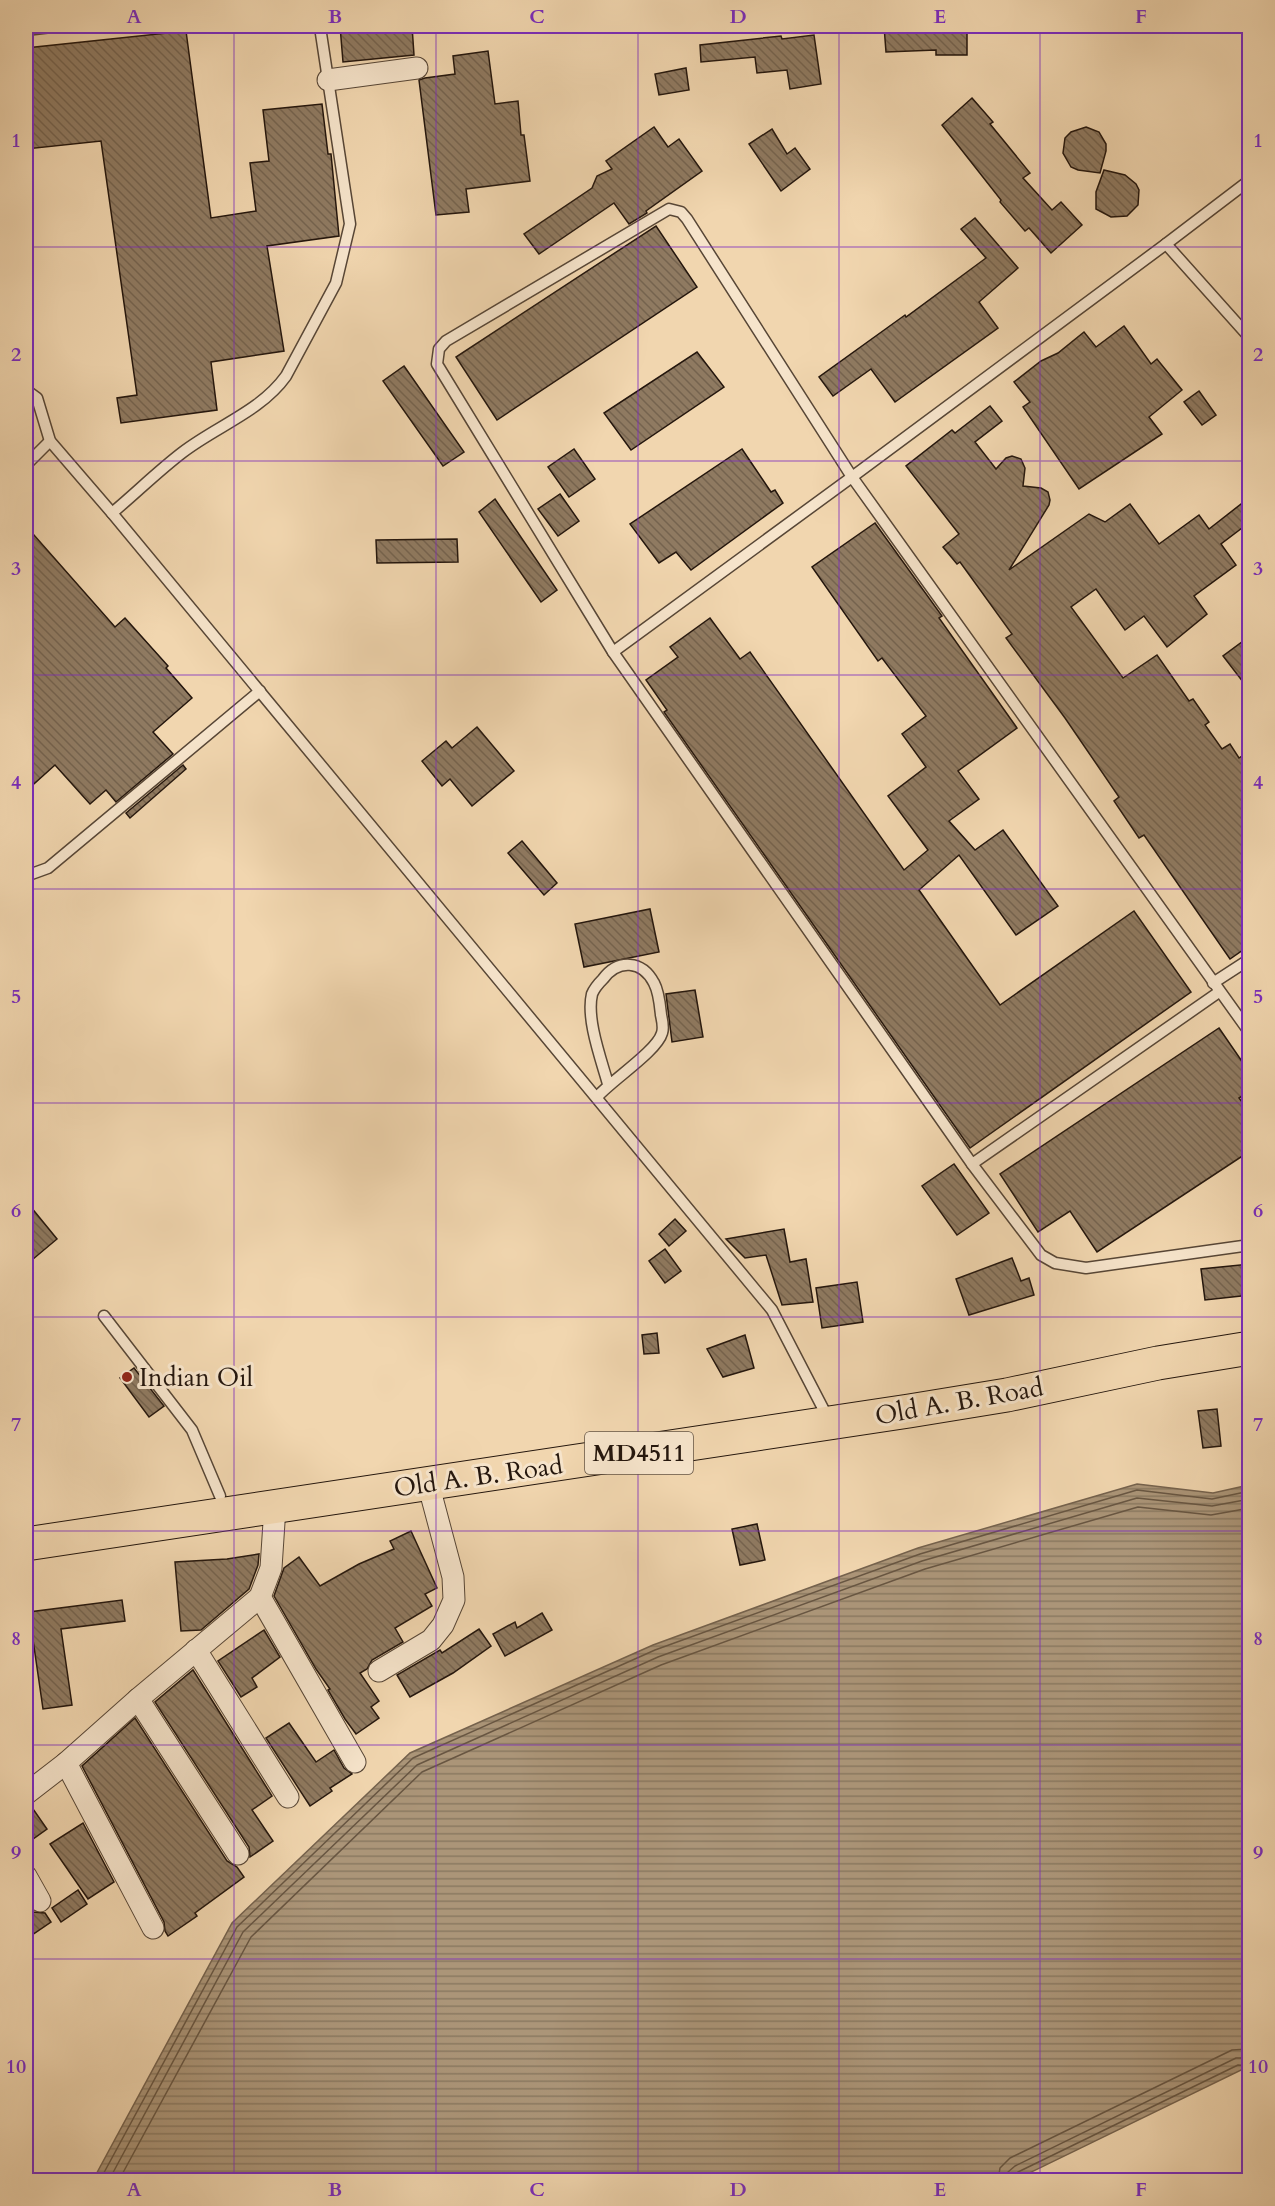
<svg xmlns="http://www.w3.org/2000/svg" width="1275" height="2206" viewBox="0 0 1275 2206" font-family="Cardo,serif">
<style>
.water{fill:url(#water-rules);stroke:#75624d;stroke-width:1.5}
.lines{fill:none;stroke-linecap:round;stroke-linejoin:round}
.shore{stroke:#685642;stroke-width:1.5}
.building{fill:url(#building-back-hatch);stroke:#24160d;stroke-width:1.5}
.service-casing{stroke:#574636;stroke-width:13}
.minor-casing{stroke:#574636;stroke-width:23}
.primary-casing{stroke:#24160d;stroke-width:35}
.service{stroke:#f6e4cb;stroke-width:10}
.minor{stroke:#f6e4cb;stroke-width:21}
.primary{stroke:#f1d6af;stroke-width:33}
.grid{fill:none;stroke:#7b2cbf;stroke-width:1.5;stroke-opacity:0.55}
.poi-dot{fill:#8f2418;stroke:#f6e4cb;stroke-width:2}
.labels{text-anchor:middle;stroke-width:6;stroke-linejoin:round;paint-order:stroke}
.shield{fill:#f6e4cb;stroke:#635446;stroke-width:1.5}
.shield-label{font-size:24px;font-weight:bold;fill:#24160d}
.poi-label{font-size:26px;fill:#24160d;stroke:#f6e4cb;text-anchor:start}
.street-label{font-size:26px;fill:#24160d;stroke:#f6e4cb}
.neatline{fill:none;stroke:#7b2cbf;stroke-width:2}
.grid-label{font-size:20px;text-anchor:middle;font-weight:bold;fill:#7b2cbf}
</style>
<defs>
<pattern id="water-rules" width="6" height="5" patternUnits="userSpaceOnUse" patternTransform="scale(1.5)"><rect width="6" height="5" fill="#ab9578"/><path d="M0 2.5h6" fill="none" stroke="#8b7961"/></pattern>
<pattern id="building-back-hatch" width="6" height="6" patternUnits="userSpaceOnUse" patternTransform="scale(1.5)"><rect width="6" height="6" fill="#8f7a61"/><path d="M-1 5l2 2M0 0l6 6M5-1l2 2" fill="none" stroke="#75634e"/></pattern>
</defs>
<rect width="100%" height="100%" fill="#f1d6af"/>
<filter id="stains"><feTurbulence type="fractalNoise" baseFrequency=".00333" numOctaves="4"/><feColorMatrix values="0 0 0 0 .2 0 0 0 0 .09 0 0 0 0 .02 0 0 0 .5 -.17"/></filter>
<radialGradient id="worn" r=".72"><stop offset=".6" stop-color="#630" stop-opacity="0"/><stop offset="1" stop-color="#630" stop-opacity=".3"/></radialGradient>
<polygon class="water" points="1137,1484 1213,1493 1249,1485 1249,2072 1241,2070 1015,2180 93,2180 232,1923 410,1753 653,1645 918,1548"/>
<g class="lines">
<g class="shore">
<polyline points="100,2180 237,1927 413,1758 655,1650 920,1554 1137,1490 1212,1499 1250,1491"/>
<polyline points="109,2180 243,1932 417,1765 658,1657 922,1561 1137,1498 1212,1506 1250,1499"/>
<polyline points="119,2180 251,1937 422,1772 661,1665 925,1569 1138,1507 1211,1515 1250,1508"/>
<polyline points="998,2180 1000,2168 1010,2158 1232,2050 1250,2049"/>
<polyline points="1007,2180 1008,2172 1015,2166 1236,2058 1250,2058"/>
<polyline points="1014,2180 1015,2176 1018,2172 1238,2065 1250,2066"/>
</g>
</g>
<g class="building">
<polygon points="340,26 412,26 414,55 343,62"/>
<polygon points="884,26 967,26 967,55 936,55 936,50 886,52"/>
<polygon points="186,31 211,218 256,211 250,163 269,161 263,110 322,104 328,154 331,154 339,236 267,246 284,351 211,362 217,410 121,423 117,398 137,395 101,141 26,149 26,48"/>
<polygon points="814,35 821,84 790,89 787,70 757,73 755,57 701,62 700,45 781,36 782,39"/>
<polygon points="488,51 495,104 518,101 521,135 524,135 530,181 466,189 469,212 436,215 419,80 425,78 455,74 453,56"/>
<polygon points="686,68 689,90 659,95 655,74"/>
<polygon points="972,98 993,122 990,124 1030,173 1023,178 1052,210 1061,202 1082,225 1051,253 1029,228 1025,231 1000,202 1001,200 942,125"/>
<polygon points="654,127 668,147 679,139 702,171 646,211 647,213 629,224 614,203 539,254 524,234 592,188 597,176 612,169 606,161"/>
<polygon points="1086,127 1099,132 1106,144 1106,151 1100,173 1078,170 1071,167 1063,153 1065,138 1071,132"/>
<polygon points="772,129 787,154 795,148 810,169 781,191 749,144"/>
<polygon points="1104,170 1125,175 1136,184 1139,190 1138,205 1127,216 1111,217 1096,209 1096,192"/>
<polygon points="975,218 1018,268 979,302 998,328 895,402 871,369 833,396 819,377 905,315 906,317 986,258 961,229"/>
<polygon points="656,226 697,287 497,420 456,357"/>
<polygon points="1124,326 1151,364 1157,359 1182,390 1149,417 1162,434 1079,489 1023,407 1030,402 1014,382 1041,361 1058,353 1084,332 1096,347"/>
<polygon points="697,352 724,387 631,450 604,413"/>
<polygon points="404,366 464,452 443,466 383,381"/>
<polygon points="1199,391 1216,415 1202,425 1184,402"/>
<polygon points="990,406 1002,421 975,442 996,469 1006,458 1012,456 1021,459 1025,468 1023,486 1041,488 1048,492 1050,500 1049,505 1009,570 1089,514 1105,522 1130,504 1159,544 1199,515 1209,529 1250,497 1250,522 1221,544 1236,565 1194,596 1207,614 1167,647 1144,616 1125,630 1096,589 1071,607 1123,678 1157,655 1189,701 1193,699 1209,722 1205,725 1222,749 1230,744 1239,758 1242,756 1250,768 1250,945 1230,959 1144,835 1139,838 1114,801 1119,797 1065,718 1006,638 1012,634 960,562 957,564 943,547 959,534 906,466 952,430 955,433"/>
<polygon points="574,449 595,479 569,497 548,467"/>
<polygon points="742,449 771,492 775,490 783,503 691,570 676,552 659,563 630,524"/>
<polygon points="560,494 579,521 558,536 538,509"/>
<polygon points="495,499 557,590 541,602 479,512"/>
<polygon points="875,523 942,616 939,618 1017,728 958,771 979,799 949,821 975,850 1003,830 1058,906 1016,935 959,855 919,890 1000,1005 1134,911 1191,992 970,1148 664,712 667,710 646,680 678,657 670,647 710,618 740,659 750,652 904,870 928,850 888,796 926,767 902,734 926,716 882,658 878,661 812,567"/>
<polygon points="26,526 115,627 125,618 168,666 166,668 192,698 153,732 173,754 116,802 106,790 90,804 55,765 26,791"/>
<polygon points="457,539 458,562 377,563 376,540"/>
<polygon points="1250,636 1250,691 1223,656"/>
<polygon points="477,727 514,771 472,806 450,779 442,786 422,761 446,741 452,748"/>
<polygon points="183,765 186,769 130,818 126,813"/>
<polygon points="522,841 557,883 544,895 508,853"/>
<polygon points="650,909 659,952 584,967 575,924"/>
<polygon points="695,990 703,1037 672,1042 666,994"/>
<polygon points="1219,1028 1250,1073 1250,1091 1239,1098 1250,1113 1250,1151 1097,1252 1070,1211 1038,1232 1000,1174"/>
<polygon points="954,1164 989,1213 957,1235 922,1186"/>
<polygon points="26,1201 57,1239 26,1265"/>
<polygon points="675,1219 686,1231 669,1246 659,1234"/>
<polygon points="784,1229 790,1262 806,1259 813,1302 782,1305 766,1255 745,1258 726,1239"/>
<polygon points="665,1249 681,1271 665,1283 649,1261"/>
<polygon points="1012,1258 1021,1281 1029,1278 1034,1295 969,1315 956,1279"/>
<polygon points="1250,1264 1250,1295 1205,1300 1201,1269"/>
<polygon points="857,1282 863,1322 822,1328 816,1288"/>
<polygon points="657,1333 659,1353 644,1354 642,1335"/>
<polygon points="745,1335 754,1368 723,1377 707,1349"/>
<polygon points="134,1368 164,1406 149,1417 120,1378"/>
<polygon points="1217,1409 1221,1446 1203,1448 1198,1411"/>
<polygon points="757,1524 765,1560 740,1565 732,1529"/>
<polygon points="411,1531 437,1588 425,1594 432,1606 395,1628 403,1642 372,1660 367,1669 360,1673 379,1701 371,1707 379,1718 356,1734 345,1719 328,1690 330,1689 316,1669 274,1596 284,1568 299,1557 320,1586 359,1564 394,1549 390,1541"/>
<polygon points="259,1554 258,1565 249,1589 201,1630 181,1631 175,1562 227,1559"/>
<polygon points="122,1600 125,1621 61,1629 72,1705 43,1709 29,1612"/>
<polygon points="542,1613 552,1630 505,1656 493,1634 515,1622 517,1628"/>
<polygon points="479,1629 491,1646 453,1673 410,1697 397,1675 440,1650 442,1653"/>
<polygon points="264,1630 280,1657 252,1678 257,1687 241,1697 218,1661"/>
<polygon points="193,1670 272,1796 252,1810 273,1841 250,1857 249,1847 155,1702"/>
<polygon points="135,1718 227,1861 237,1867 244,1877 195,1913 197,1916 168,1936 165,1931 164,1922 82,1766"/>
<polygon points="289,1723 316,1762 334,1750 344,1768 352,1774 330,1788 332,1791 310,1806 266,1738"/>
<polygon points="26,1806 31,1806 47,1829 26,1844"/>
<polygon points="83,1823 114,1882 88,1899 50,1844"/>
<polygon points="78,1890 87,1904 61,1922 52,1908"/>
<polygon points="26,1901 33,1912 45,1913 51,1922 26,1939"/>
</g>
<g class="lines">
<g class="service-casing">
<g id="service">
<polyline points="26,30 60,26"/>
<polyline points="1166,244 1250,180"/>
<polyline points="26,390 37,398 50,441 112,513 772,1310 829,1420"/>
<polyline points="26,465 50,441"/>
<path d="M112,513C136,493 158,471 183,452C217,426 261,411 286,376L336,283L350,224L320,27L318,26"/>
<polyline points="613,652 437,364 439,349 446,341 669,209 681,212 687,219 852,477 1250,1033"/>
<polyline points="26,876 48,868 260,691"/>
<polyline points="1213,983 1250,959"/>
<polyline points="1219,992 972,1164 613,652 852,477 1166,244 1250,338"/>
<path d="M597,1097C612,1080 657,1051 662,1033C664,1027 662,1020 661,1015C660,1005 659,992 654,983C642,960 618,959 603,979C599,983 594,989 592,994C586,1019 601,1059 608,1084"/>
<polyline points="972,1164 1041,1255 1055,1263 1086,1268 1250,1245"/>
<polyline points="104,1316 192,1430 220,1496"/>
</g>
</g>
<g class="minor-casing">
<g id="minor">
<polyline points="328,80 417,68"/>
<polyline points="260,1597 355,1762"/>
<polyline points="196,1650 288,1797"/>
<polyline points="379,1671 431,1640 443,1625 454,1600 453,1577 428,1483"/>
<polyline points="138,1699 238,1854"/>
<polyline points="66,1763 153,1928"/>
<polyline points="26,1794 66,1763 138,1699 260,1597 271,1568 275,1507"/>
<polyline points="26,1876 40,1901"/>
</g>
</g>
<g class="primary-casing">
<polyline id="primary" points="26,1544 909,1411 1007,1395 1158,1363 1250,1348"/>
</g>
<use href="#service" class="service"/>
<use href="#minor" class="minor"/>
<use href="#primary" class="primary"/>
</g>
<path class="grid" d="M234,26V2180M436,26V2180M638,26V2180M839,26V2180M1040,26V2180M26,247H1250M26,461H1250M26,675H1250M26,889H1250M26,1103H1250M26,1317H1250M26,1531H1250M26,1745H1250M26,1959H1250"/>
<circle class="poi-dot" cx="127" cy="1377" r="6"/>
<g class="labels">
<rect class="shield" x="585" y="1432" width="108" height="42" rx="4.5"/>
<g class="shield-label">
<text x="639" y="1461">MD4511</text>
</g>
<g class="poi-label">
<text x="139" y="1386">Indian Oil</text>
</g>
<g class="street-label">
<text transform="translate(959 1401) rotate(-10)" y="9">Old A. B. Road</text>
<text transform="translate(478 1476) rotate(-8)" y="9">Old A. B. Road</text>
</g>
</g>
<rect width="1275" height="2206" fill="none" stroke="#f1d6af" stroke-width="66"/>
<rect x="33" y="33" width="1209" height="2140" class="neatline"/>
<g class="grid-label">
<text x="134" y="23">A</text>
<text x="335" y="23">B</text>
<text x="537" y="23">C</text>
<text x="738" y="23">D</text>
<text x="940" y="23">E</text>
<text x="1141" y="23">F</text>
<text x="16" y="147">1</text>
<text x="1258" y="147">1</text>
<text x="16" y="361">2</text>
<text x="1258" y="361">2</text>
<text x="16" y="575">3</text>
<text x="1258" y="575">3</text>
<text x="16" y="789">4</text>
<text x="1258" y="789">4</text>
<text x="16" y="1003">5</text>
<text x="1258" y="1003">5</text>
<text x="16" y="1217">6</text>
<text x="1258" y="1217">6</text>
<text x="16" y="1431">7</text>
<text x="1258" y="1431">7</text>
<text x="16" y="1645">8</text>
<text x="1258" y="1645">8</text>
<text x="16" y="1859">9</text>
<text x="1258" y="1859">9</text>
<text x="16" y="2073">10</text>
<text x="1258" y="2073">10</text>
<text x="134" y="2196">A</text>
<text x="335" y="2196">B</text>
<text x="537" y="2196">C</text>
<text x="738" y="2196">D</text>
<text x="940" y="2196">E</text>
<text x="1141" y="2196">F</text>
</g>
<rect width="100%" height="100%" filter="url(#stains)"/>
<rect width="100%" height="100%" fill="url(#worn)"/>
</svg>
